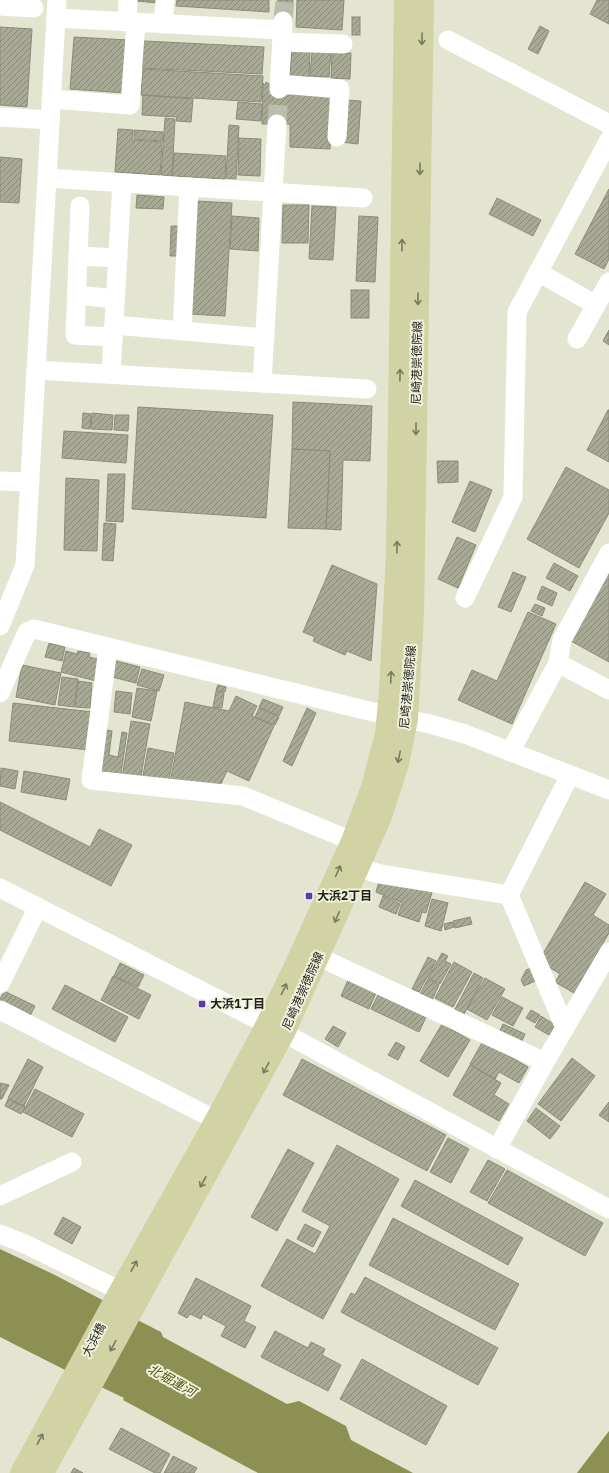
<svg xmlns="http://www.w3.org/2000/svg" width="609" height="1473" viewBox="0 0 609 1473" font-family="'IBM Plex Sans','Noto Sans JP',sans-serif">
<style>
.water{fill:#8c9052}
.building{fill:url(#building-hatch);stroke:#8a8c79}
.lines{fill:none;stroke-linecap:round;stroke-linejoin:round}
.minor-tunnel{stroke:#bcbeab;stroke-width:19;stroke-dasharray:19 10;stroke-linecap:butt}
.minor{stroke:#fff;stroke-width:19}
.major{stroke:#d1d3a5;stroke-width:22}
.oneway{stroke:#787a5e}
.poi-dot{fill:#5d3ab2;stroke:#f0f2de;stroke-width:1.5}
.labels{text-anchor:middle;stroke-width:4;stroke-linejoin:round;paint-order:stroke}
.street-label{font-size:12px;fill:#1f2018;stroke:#f0f2de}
.poi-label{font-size:12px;font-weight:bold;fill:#1f2018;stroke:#f0f2de;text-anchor:start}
.water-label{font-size:13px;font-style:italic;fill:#535509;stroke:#f0f2de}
</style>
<defs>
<pattern id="building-hatch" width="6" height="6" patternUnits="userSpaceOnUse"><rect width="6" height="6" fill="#a8aa96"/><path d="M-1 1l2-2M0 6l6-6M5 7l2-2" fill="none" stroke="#888a79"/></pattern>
</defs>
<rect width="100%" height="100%" fill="#e3e5d0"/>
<g class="water">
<polygon points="0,1249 55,1275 108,1303 108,1305 161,1332 163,1337 287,1404 299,1401 346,1426 351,1440 413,1473 258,1473 123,1400 124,1398 72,1373 71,1373 0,1337"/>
<polygon points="609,1431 609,1473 577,1473"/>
</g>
<g class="building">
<polygon points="136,0 158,0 158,3 136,1"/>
<polygon points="177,0 269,0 269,12 176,6"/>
<polygon points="278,0 293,0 291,22 275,20"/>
<polygon points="297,0 344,0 342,30 296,27"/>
<polygon points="597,0 609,0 609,24 590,14"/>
<rect x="352" y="17" width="8" height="18"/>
<polygon points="540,26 549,31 538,54 528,49"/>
<polygon points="0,27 32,29 27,107 0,105"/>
<polygon points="74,37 128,40 125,93 70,89"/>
<polygon points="144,41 264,47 262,74 142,68"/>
<polygon points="292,49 310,51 309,77 290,76"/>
<polygon points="312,51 331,52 329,77 310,76"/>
<polygon points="332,53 351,53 350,79 331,78"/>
<polygon points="143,69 263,76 261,102 141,95"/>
<polygon points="266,82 290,96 290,88 332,97 330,149 290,147 290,124 262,124 263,83 265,85"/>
<polygon points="143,95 193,99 191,122 176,121 177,117 142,115"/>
<polygon points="344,100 361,101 358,144 341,142"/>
<polygon points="238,102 262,104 261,121 236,119"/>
<polygon points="165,118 175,119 172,176 161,175"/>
<polygon points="229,125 239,126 236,179 226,178"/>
<polygon points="118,129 133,130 132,140 162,142 160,175 115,172"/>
<polygon points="134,130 163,132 163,141 134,139"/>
<polygon points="239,138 261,139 260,176 238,175"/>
<polygon points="174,153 226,156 225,179 172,176"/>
<polygon points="0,157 22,159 19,203 0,202"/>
<polygon points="609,189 609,259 604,269 575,254"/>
<polygon points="137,195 164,197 163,209 136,208"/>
<polygon points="497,198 541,220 533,236 489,214"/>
<polygon points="197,201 232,203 225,316 190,314"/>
<polygon points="283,205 309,205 308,243 282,243"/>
<polygon points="312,206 336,207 333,260 309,259"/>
<polygon points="232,216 259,218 258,251 230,249"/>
<polygon points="359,216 378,217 375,282 356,281"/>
<polygon points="171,226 180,226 179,256 170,256"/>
<rect x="351" y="290" width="18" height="28"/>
<polygon points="609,330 609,345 603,341"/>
<polygon points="293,402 372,406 370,461 343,460 341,530 326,529 330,451 292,449"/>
<polygon points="138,407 273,415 266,518 132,509"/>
<polygon points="608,410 609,410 609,462 587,450"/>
<polygon points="83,413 91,414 90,429 82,428"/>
<polygon points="92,413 113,415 112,430 91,429"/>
<polygon points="115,415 129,415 128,431 114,430"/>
<polygon points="64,431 128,435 126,463 62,458"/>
<polygon points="292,449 330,451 326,529 288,528"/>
<polygon points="437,461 458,461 458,482 438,483"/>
<polygon points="566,467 609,490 609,513 579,568 527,539"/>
<polygon points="108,474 125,474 123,522 106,521"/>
<polygon points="66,478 99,480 97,551 64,550"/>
<polygon points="470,481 492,490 475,532 452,522"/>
<polygon points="104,523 116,524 113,561 102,560"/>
<polygon points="457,537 476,545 458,588 438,579"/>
<polygon points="554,563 578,576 570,591 546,578"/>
<polygon points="332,565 377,584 371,661 347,651 345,655 313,641 315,637 303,632"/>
<polygon points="513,572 526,577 511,612 498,607"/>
<polygon points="609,572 609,662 571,641"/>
<polygon points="542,586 557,593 552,606 537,599"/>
<polygon points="535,604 545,608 542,616 531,611"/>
<polygon points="528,612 556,624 512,724 458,700 472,670 497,681"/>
<polygon points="49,643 65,647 62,661 45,657"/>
<polygon points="66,651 77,654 78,651 90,653 89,657 101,660 96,681 61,672"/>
<polygon points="112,660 140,667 136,683 108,676"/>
<polygon points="22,665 61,673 55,705 16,697"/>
<polygon points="142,669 164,675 159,691 137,685"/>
<polygon points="62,677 78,679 74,707 58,705"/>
<polygon points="78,681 92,683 90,708 75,707"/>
<polygon points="218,685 226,687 225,692 216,690"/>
<polygon points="137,688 157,691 151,721 132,717"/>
<polygon points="116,691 132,693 130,714 114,712"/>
<polygon points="216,691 224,693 222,708 213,707"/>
<polygon points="236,696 257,706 252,716 274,726 249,781 227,771 218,790 170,783 185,702 229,711"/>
<polygon points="263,699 283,707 279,716 259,707"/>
<polygon points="13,703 93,712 89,750 9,741"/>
<polygon points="259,708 279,717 275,725 255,717"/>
<polygon points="307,708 316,713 292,766 283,761"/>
<polygon points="131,721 150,724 140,782 122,778"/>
<polygon points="103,729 112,731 109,755 118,757 122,732 127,733 120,780 96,776"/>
<polygon points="148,748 174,753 168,785 142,781"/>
<polygon points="1,768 18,771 15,789 0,786"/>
<polygon points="24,771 70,779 66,800 21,792"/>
<polygon points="0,802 90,847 99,829 132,845 111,886 0,830"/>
<polygon points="380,878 433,889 426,913 422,912 419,922 398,915 402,903 376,892"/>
<polygon points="585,882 606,894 593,915 609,925 609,933 574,993 555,982 560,974 549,967 541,957"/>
<polygon points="383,896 400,904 396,914 379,907"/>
<polygon points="432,899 448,903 441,931 425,926"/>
<polygon points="470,917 472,924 455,928 453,921"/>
<polygon points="452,922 454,927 445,930 444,924"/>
<polygon points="442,953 448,956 445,961 451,964 440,984 428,978"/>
<polygon points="428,957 436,961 419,992 412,989"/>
<polygon points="454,962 472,972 453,1007 435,998"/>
<polygon points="120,963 144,975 138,987 114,976"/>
<polygon points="534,967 540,979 524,986 521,980 526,970"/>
<polygon points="474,973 483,978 463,1016 454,1011"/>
<polygon points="113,976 151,995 139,1019 101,1000"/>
<polygon points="485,978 505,989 487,1020 467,1009"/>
<polygon points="428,979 439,985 432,1000 420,994"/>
<polygon points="348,980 376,993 369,1009 341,996"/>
<polygon points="65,985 128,1017 115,1042 52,1009"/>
<polygon points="4,991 35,1006 29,1018 0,1004 0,999"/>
<polygon points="379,993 427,1015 419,1032 371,1009"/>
<polygon points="502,997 523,1008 513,1026 492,1015"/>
<polygon points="531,1010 540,1015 535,1023 526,1018"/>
<polygon points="541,1016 555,1025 549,1035 535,1027"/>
<polygon points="442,1024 470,1040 448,1077 420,1061"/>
<polygon points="503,1024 525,1034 519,1047 497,1037"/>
<polygon points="333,1026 346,1033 338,1047 325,1039"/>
<polygon points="483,1041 528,1067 519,1083 499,1072 495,1079 470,1064"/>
<polygon points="396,1042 405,1047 398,1060 388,1055"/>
<polygon points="572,1058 595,1076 561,1121 538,1104"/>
<polygon points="28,1059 43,1067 24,1106 8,1098"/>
<polygon points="302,1059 446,1135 427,1171 283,1095"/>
<polygon points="470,1065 501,1083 494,1095 509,1104 499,1121 453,1095"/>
<polygon points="0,1083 9,1085 2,1099 0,1099"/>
<polygon points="35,1089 84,1114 72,1137 23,1112"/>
<polygon points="8,1099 25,1107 21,1114 5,1106"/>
<polygon points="609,1102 609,1122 599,1115"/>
<polygon points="536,1108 560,1126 550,1139 527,1121"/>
<polygon points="448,1138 469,1149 451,1183 430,1172"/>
<polygon points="337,1145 399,1179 323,1319 261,1286 287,1239 315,1254 330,1226 302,1211"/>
<polygon points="288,1149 314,1163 277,1231 251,1217"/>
<polygon points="488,1160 505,1169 487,1201 470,1192"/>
<polygon points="507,1170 603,1223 585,1256 488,1203"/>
<polygon points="415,1180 523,1238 508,1265 401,1206"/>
<polygon points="63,1217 81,1227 72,1244 54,1234"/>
<polygon points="393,1218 519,1284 495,1330 369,1265"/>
<polygon points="305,1224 321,1232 313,1247 297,1239"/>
<polygon points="365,1277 498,1348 478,1385 341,1312 351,1293 355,1295"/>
<polygon points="196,1278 251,1306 244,1321 256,1327 245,1348 221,1336 226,1326 203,1314 201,1319 190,1314 187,1318 178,1313"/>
<polygon points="275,1331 308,1348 311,1342 325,1349 322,1355 341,1365 328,1391 261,1357"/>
<polygon points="362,1359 447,1406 426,1445 340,1399"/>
<polygon points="121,1428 170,1454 160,1473 155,1473 109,1449"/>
<polygon points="173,1456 197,1468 194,1473 164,1473"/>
<polygon points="74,1468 83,1473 71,1473"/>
</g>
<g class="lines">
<g class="minor-tunnel">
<polyline points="283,21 285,0"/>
<polyline points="277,124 279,89"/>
</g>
<g class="minor">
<polyline points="0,6 34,8"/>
<polyline points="56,18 283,30"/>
<polyline points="127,22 128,0"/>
<polyline points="163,24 165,0"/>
<polyline points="448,40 609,124"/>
<polyline points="282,42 343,44"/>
<polyline points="280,84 340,89 337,137"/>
<polyline points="279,89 283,21"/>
<polyline points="51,99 130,105 136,22"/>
<polyline points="0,117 50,120"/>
<polyline points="47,178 363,198"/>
<polyline points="80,206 75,335 113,337"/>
<polyline points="78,256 118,258"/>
<polyline points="538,272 596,305"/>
<polyline points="77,295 115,299"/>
<polyline points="114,325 265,338"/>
<polyline points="182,331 189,187"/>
<polyline points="577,339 609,282"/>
<polyline points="36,370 367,389"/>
<polyline points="111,374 122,183"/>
<polyline points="262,383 277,124"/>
<polyline points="0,481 30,482"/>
<polyline points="465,598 513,497 517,312 609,140"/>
<polyline points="0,626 25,565 57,0"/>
<polyline points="108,648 91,780 243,796 352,841"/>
<polyline points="558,663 609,690"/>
<polyline points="0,693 27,632 34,629 369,711 430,724 465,734 609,790"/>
<polyline points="510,752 558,663 562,640 609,553"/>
<polyline points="359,868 380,874 509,895"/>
<polyline points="0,888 284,1033 609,1209"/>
<polyline points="319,957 545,1062"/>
<polyline points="0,984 38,907"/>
<polyline points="0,1010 216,1120"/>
<polyline points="565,1028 509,895 570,775"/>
<polyline points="497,1149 545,1062 609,952"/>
<polyline points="0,1196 72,1162"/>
<polyline points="0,1234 25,1244 133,1297"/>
</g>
<g class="major">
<polyline points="21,1473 115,1300 216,1120 267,1024 294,968 352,841 372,787 386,734 390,691 397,551 405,0"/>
<polyline points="43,1473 284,1033 380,819 398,764 407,719 413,614 423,0"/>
</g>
</g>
<defs><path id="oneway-shaft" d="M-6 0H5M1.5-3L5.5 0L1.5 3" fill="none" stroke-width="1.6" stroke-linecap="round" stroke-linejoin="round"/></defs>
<g class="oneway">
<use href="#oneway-shaft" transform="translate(422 39) rotate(91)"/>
<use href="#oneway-shaft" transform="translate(420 169) rotate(91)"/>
<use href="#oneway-shaft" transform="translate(402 245) rotate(-89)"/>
<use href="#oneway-shaft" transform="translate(418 299) rotate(91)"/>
<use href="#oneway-shaft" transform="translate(400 375) rotate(-89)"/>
<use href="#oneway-shaft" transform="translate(416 429) rotate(91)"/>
<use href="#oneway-shaft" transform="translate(397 547) rotate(-89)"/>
<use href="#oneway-shaft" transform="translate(391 677) rotate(-87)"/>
<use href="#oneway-shaft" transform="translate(399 757) rotate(102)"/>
<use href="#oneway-shaft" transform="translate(338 871) rotate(-66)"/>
<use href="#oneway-shaft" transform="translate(337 917) rotate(114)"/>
<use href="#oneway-shaft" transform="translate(284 989) rotate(-64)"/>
<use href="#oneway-shaft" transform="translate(266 1068) rotate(118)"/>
<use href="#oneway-shaft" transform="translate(203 1182) rotate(119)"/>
<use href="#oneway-shaft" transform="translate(134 1266) rotate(-61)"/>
<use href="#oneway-shaft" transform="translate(113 1346) rotate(118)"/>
<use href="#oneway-shaft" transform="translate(40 1439) rotate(-62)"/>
</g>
<g class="poi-dot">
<rect x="305" y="892" width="8" height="8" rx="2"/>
<rect x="198" y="1000" width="8" height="8" rx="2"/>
</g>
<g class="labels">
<g class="street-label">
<text transform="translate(417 363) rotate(-89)" y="4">尼崎港崇徳院線</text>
<text transform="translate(408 687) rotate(-85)" y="4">尼崎港崇徳院線</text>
<text transform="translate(303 991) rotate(-66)" y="4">尼崎港崇徳院線</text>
<text transform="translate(94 1340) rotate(-62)" y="4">大浜橋</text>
</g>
<g class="poi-label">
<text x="317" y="900">大浜2丁目</text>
<text x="210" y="1008">大浜1丁目</text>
</g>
<g class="water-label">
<text transform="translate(172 1380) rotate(29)" y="5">北堀運河</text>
</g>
</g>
</svg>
